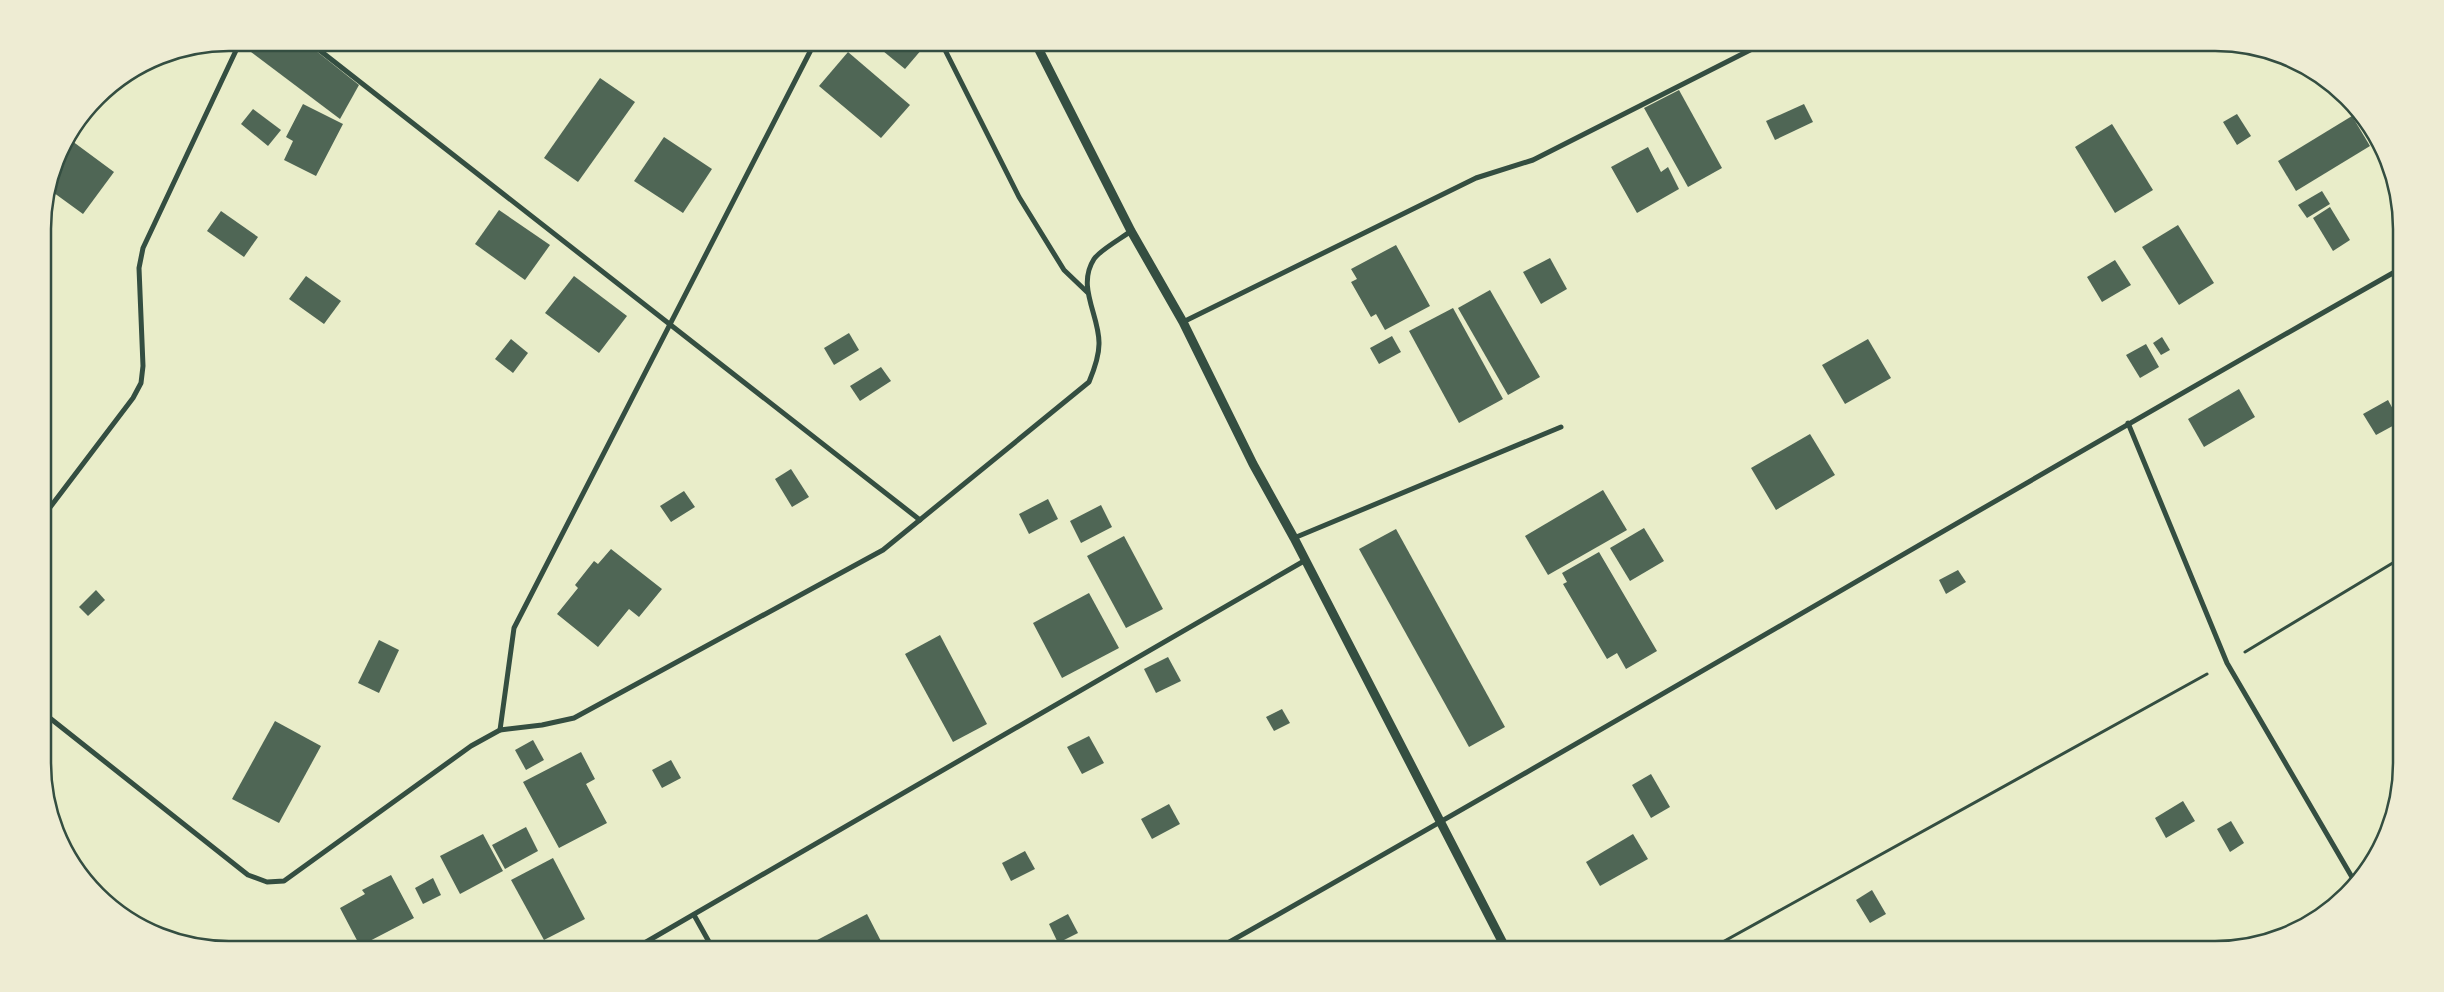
<svg xmlns="http://www.w3.org/2000/svg" width="2444" height="992" viewBox="0 0 2444 992" font-family="'IBM Plex Serif',serif">
<style>
.building{fill:#4f6655}
.lines{fill:none;stroke-linecap:round;stroke-linejoin:round}
.path{stroke:#344e41;stroke-width:3}
.minor{stroke:#344e41;stroke-width:5}
.tertiary{stroke:#344e41;stroke-width:9}
.rim{fill:none;stroke:#344e41;stroke-width:2.5}
</style>
<rect width="100%" height="100%" fill="#e9edc9"/>
<g class="building">
<polygon points="256,42 305,42 359,85 340,119 251,52"/>
<polygon points="872,42 928,42 905,69"/>
<polygon points="848,52 910,105 881,138 819,86"/>
<polygon points="600,78 635,102 578,182 544,158"/>
<polygon points="1679,90 1722,168 1688,187 1644,108"/>
<polygon points="303,104 343,124 316,176 284,160 293,141 286,137"/>
<polygon points="1804,104 1813,122 1775,140 1766,121"/>
<polygon points="253,109 281,130 268,146 241,124"/>
<polygon points="2237,114 2251,136 2237,145 2223,122"/>
<polygon points="2352,116 2370,146 2296,191 2278,161"/>
<polygon points="2112,124 2153,190 2115,213 2075,147"/>
<polygon points="664,137 712,169 683,213 634,181"/>
<polygon points="68,138 114,172 83,214 50,190 62,147"/>
<polygon points="1648,147 1661,172 1668,167 1679,189 1637,213 1611,167"/>
<polygon points="2322,191 2330,204 2307,218 2298,205"/>
<polygon points="2330,207 2350,240 2333,251 2313,218"/>
<polygon points="499,210 550,245 525,280 475,244"/>
<polygon points="221,211 258,237 244,257 207,231"/>
<polygon points="2178,225 2214,283 2179,305 2142,247"/>
<polygon points="1396,245 1430,306 1385,330 1376,314 1371,317 1351,282 1357,279 1351,269"/>
<polygon points="1550,258 1567,289 1541,304 1523,272"/>
<polygon points="2115,260 2131,285 2102,302 2087,277"/>
<polygon points="306,276 341,301 324,324 289,299"/>
<polygon points="574,276 627,316 599,353 545,313"/>
<polygon points="1490,290 1540,377 1508,395 1458,308"/>
<polygon points="1453,308 1503,399 1459,423 1409,331"/>
<polygon points="849,333 859,350 834,365 824,348"/>
<polygon points="1392,336 1401,352 1379,364 1370,348"/>
<polygon points="2162,337 2170,350 2161,355 2153,343"/>
<polygon points="511,339 528,353 513,373 495,359"/>
<polygon points="1868,339 1891,378 1845,404 1822,365"/>
<polygon points="2146,344 2159,367 2140,378 2126,355"/>
<polygon points="881,367 891,381 860,401 850,386"/>
<polygon points="2239,389 2255,417 2204,447 2188,419"/>
<polygon points="2388,400 2400,422 2376,435 2363,414"/>
<polygon points="1810,434 1835,475 1776,510 1751,468"/>
<polygon points="791,469 809,497 792,507 775,479"/>
<polygon points="1603,490 1627,530 1548,575 1525,536"/>
<polygon points="684,491 695,507 671,522 660,506"/>
<polygon points="1048,499 1058,519 1029,534 1019,514"/>
<polygon points="1101,505 1112,527 1081,543 1070,521"/>
<polygon points="1644,528 1664,561 1630,581 1610,548"/>
<polygon points="1396,529 1505,727 1469,747 1359,549"/>
<polygon points="1124,536 1163,609 1126,628 1087,556"/>
<polygon points="611,549 662,589 639,617 629,609 598,647 557,614 578,588 575,585 594,561 598,564"/>
<polygon points="1599,552 1657,651 1626,669 1617,653 1607,659 1563,584 1567,582 1562,573"/>
<polygon points="1958,570 1966,582 1946,594 1939,580"/>
<polygon points="96,590 105,600 88,616 79,607"/>
<polygon points="1089,593 1119,648 1062,678 1033,623"/>
<polygon points="940,635 987,724 953,742 905,654"/>
<polygon points="379,640 399,650 379,693 358,683"/>
<polygon points="1168,657 1181,681 1156,693 1144,669"/>
<polygon points="1282,709 1290,723 1274,731 1266,717"/>
<polygon points="275,721 321,746 279,823 232,799"/>
<polygon points="1089,736 1104,763 1082,774 1067,747"/>
<polygon points="533,740 544,760 526,770 515,750"/>
<polygon points="581,752 595,779 586,784 607,823 559,848 523,782"/>
<polygon points="671,760 681,778 662,788 652,770"/>
<polygon points="1651,774 1670,807 1651,818 1632,785"/>
<polygon points="2183,801 2195,821 2166,838 2155,818"/>
<polygon points="1169,804 1180,824 1152,839 1141,819"/>
<polygon points="2231,821 2244,843 2230,852 2217,829"/>
<polygon points="526,827 538,851 505,869 492,845"/>
<polygon points="483,834 503,871 460,894 440,856"/>
<polygon points="1633,834 1648,859 1600,886 1586,862"/>
<polygon points="1025,851 1035,869 1011,881 1002,863"/>
<polygon points="553,858 585,919 544,940 511,880"/>
<polygon points="391,875 414,918 360,946 340,908 365,894 362,890"/>
<polygon points="433,878 441,895 423,904 415,888"/>
<polygon points="1872,890 1886,914 1870,923 1856,900"/>
<polygon points="867,914 885,949 800,949"/>
<polygon points="1068,914 1078,933 1058,943 1049,924"/>
</g>
<g class="lines">
<g class="path">
<polyline points="2245,652 2401,558"/>
<polyline points="1710,949 2207,674"/>
</g>
<g class="minor">
<polyline points="309,42 920,520"/>
<polyline points="941,42 1019,197 1064,270 1087,292"/>
<polyline points="1183,322 1476,178 1533,160 1766,42"/>
<polyline points="2128,423 2227,663 2356,884"/>
<polyline points="45,514 133,398 141,383 143,366 139,268 143,248 240,42"/>
<polyline points="1294,538 1561,427"/>
<path d="M46,715L248,875L267,882L284,881L471,746L500,730L542,725L574,718L883,550L1089,382C1094,370 1099,357 1099,344C1100,316 1076,287 1094,259C1100,250 1122,238 1131,231"/>
<polyline points="500,730 514,628 815,42"/>
<polyline points="694,915 713,949"/>
<polyline points="634,949 1304,561"/>
<path d="M1217,949C1613,726 2004,493 2400,269"/>
</g>
<polyline class="tertiary" points="1035,42 1131,231 1183,322 1253,464 1294,538 1506,949"/>
</g>
<path d="M0 0H2444V992H0ZM229 51H2215A178 178 0 0 1 2393 229V763A178 178 0 0 1 2215 941H229A178 178 0 0 1 51 763V229A178 178 0 0 1 229 51Z" fill="#eeecd3" fill-rule="evenodd"/>
<path class="rim" d="M229 51H2215A178 178 0 0 1 2393 229V763A178 178 0 0 1 2215 941H229A178 178 0 0 1 51 763V229A178 178 0 0 1 229 51Z"/>
</svg>
